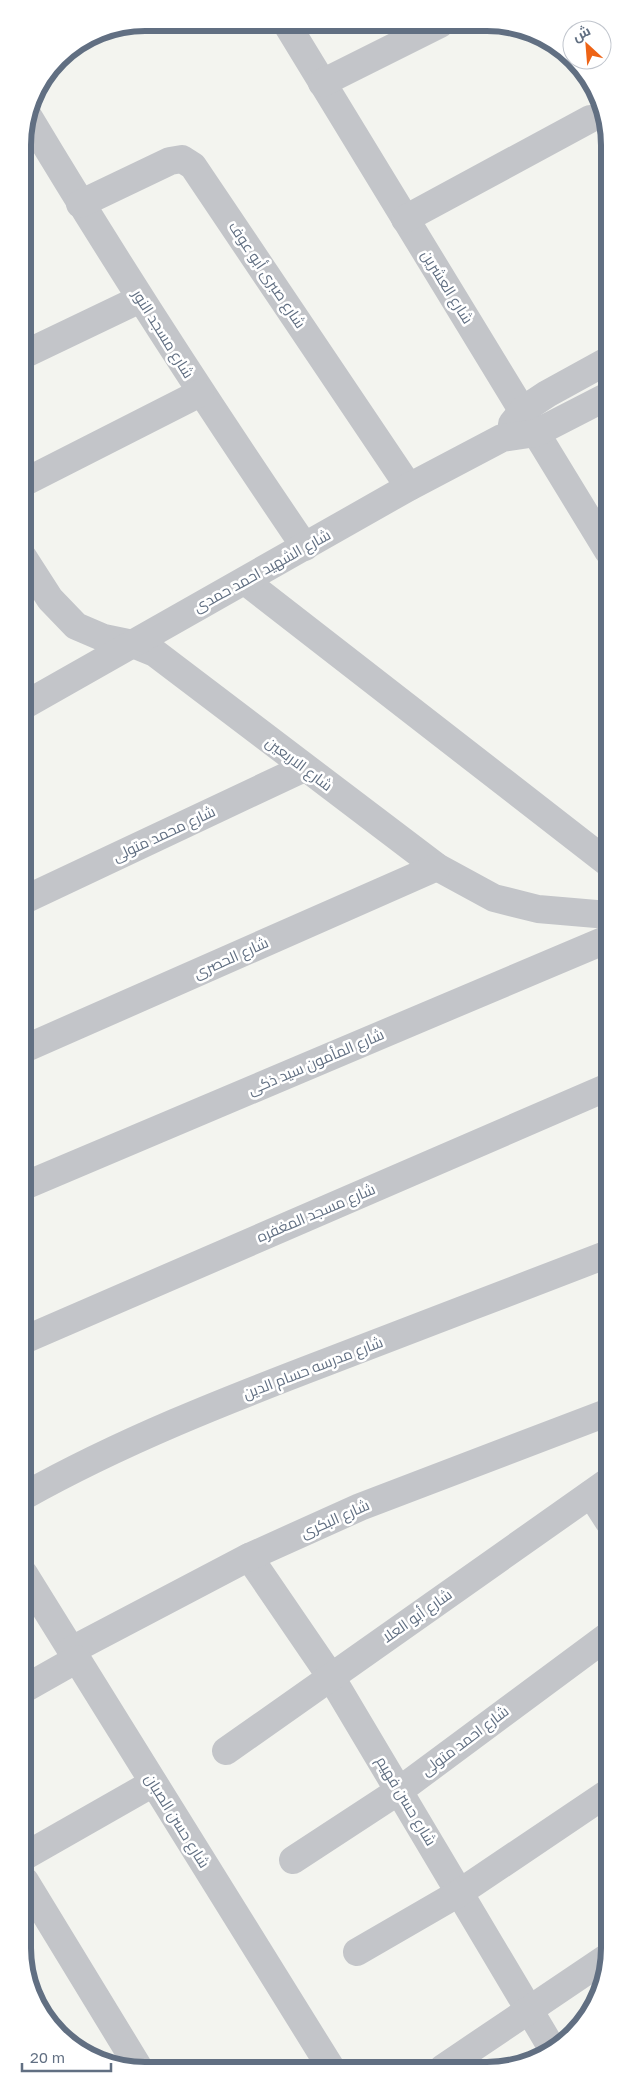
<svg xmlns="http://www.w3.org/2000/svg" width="632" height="2093" viewBox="0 0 632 2093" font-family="'Golos Text',Cairo,sans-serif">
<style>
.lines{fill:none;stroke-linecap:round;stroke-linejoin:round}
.minor{stroke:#c3c5c9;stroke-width:28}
.labels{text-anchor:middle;stroke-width:5;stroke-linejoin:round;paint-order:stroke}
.street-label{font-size:15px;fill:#616f82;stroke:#fff}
.rim{fill:none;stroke:#616f82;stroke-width:6}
</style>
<rect width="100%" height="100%" fill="#f3f4ef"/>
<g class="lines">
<g class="minor">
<polyline points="286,23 608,551"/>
<polyline points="322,83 440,24"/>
<path d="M28,116C116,263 209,406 305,547"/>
<polyline points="80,204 170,161 182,159 193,166 409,487"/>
<polyline points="405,219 590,119"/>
<polyline points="23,355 140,299"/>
<polyline points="512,424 523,410 547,394 607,361"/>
<polyline points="23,483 200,393"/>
<polyline points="23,557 50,599 76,626 104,638 133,644 155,653 437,867 494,898 538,909 608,915"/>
<polyline points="245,581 608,863"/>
<polyline points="23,706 409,487 502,438 536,433 608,396"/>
<polyline points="24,900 304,768"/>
<polyline points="24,1049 437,867"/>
<polyline points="24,1186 608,939"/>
<polyline points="24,1340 608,1087"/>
<polyline points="591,1494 609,1522"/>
<path d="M24,1496C122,1441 227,1400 332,1360C424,1325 516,1289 608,1254"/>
<polyline points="249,1557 331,1677 553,2050"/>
<polyline points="24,1574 331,2068"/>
<polyline points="72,1650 249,1557 360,1507 609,1412"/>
<polyline points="24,1689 77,1659"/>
<polyline points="226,1751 609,1481"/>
<polyline points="25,1856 153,1783"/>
<polyline points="293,1860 400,1790 609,1635"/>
<polyline points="25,1881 139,2068"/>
<polyline points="357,1952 459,1893 609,1792"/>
<polyline points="443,2068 609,1956"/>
</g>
</g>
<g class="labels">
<g class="street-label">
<text transform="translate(267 275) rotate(56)" y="5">شارع صبرى أبو عوف</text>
<text transform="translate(447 287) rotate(58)" y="5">شارع العشرين</text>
<text transform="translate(163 334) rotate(58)" y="5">شارع مسجد النور</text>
<text transform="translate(262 571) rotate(-29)" y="5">شارع الشهيد احمد حمدى</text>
<text transform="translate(299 764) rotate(37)" y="5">شارع الاربعين</text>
<text transform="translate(164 834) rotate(-25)" y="5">شارع محمد متولى</text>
<text transform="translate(231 958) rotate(-24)" y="5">شارع الحصرى</text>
<text transform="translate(316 1062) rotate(-23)" y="5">شارع المأمون سيد ذكى</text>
<text transform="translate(316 1213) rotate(-23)" y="5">شارع مسجد المغفره</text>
<text transform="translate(313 1368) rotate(-21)" y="5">شارع مدرسه حسام الدين</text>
<text transform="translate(335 1519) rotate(-24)" y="5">شارع البكرى</text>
<text transform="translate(417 1616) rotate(-35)" y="5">شارع أبو العلا</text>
<text transform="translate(465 1741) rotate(-37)" y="5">شارع احمد متولى</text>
<text transform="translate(406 1801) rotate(59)" y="5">شارع حسن فهيم</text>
<text transform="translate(177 1821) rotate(58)" y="5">شارع حسن الصبان</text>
</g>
</g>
<path d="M0 0H632V2093H0ZM145 31H487A114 114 0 0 1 601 145V1948A114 114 0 0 1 487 2062H145A114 114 0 0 1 31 1948V145A114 114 0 0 1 145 31Z" fill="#fff" fill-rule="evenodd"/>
<path class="rim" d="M145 31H487A114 114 0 0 1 601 145V1948A114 114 0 0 1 487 2062H145A114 114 0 0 1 31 1948V145A114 114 0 0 1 145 31Z"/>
<g transform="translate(587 45) rotate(334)"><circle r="24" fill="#ffffff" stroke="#c0c5cd"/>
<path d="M0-4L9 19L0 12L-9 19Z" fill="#ee6315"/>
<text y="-8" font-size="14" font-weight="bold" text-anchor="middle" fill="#616f82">ش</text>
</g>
<path d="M22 2063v8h89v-8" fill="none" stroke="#616f82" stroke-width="2.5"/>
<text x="30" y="2063" font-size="15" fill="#616f82" stroke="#ffffff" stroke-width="4" paint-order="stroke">20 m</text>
</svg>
